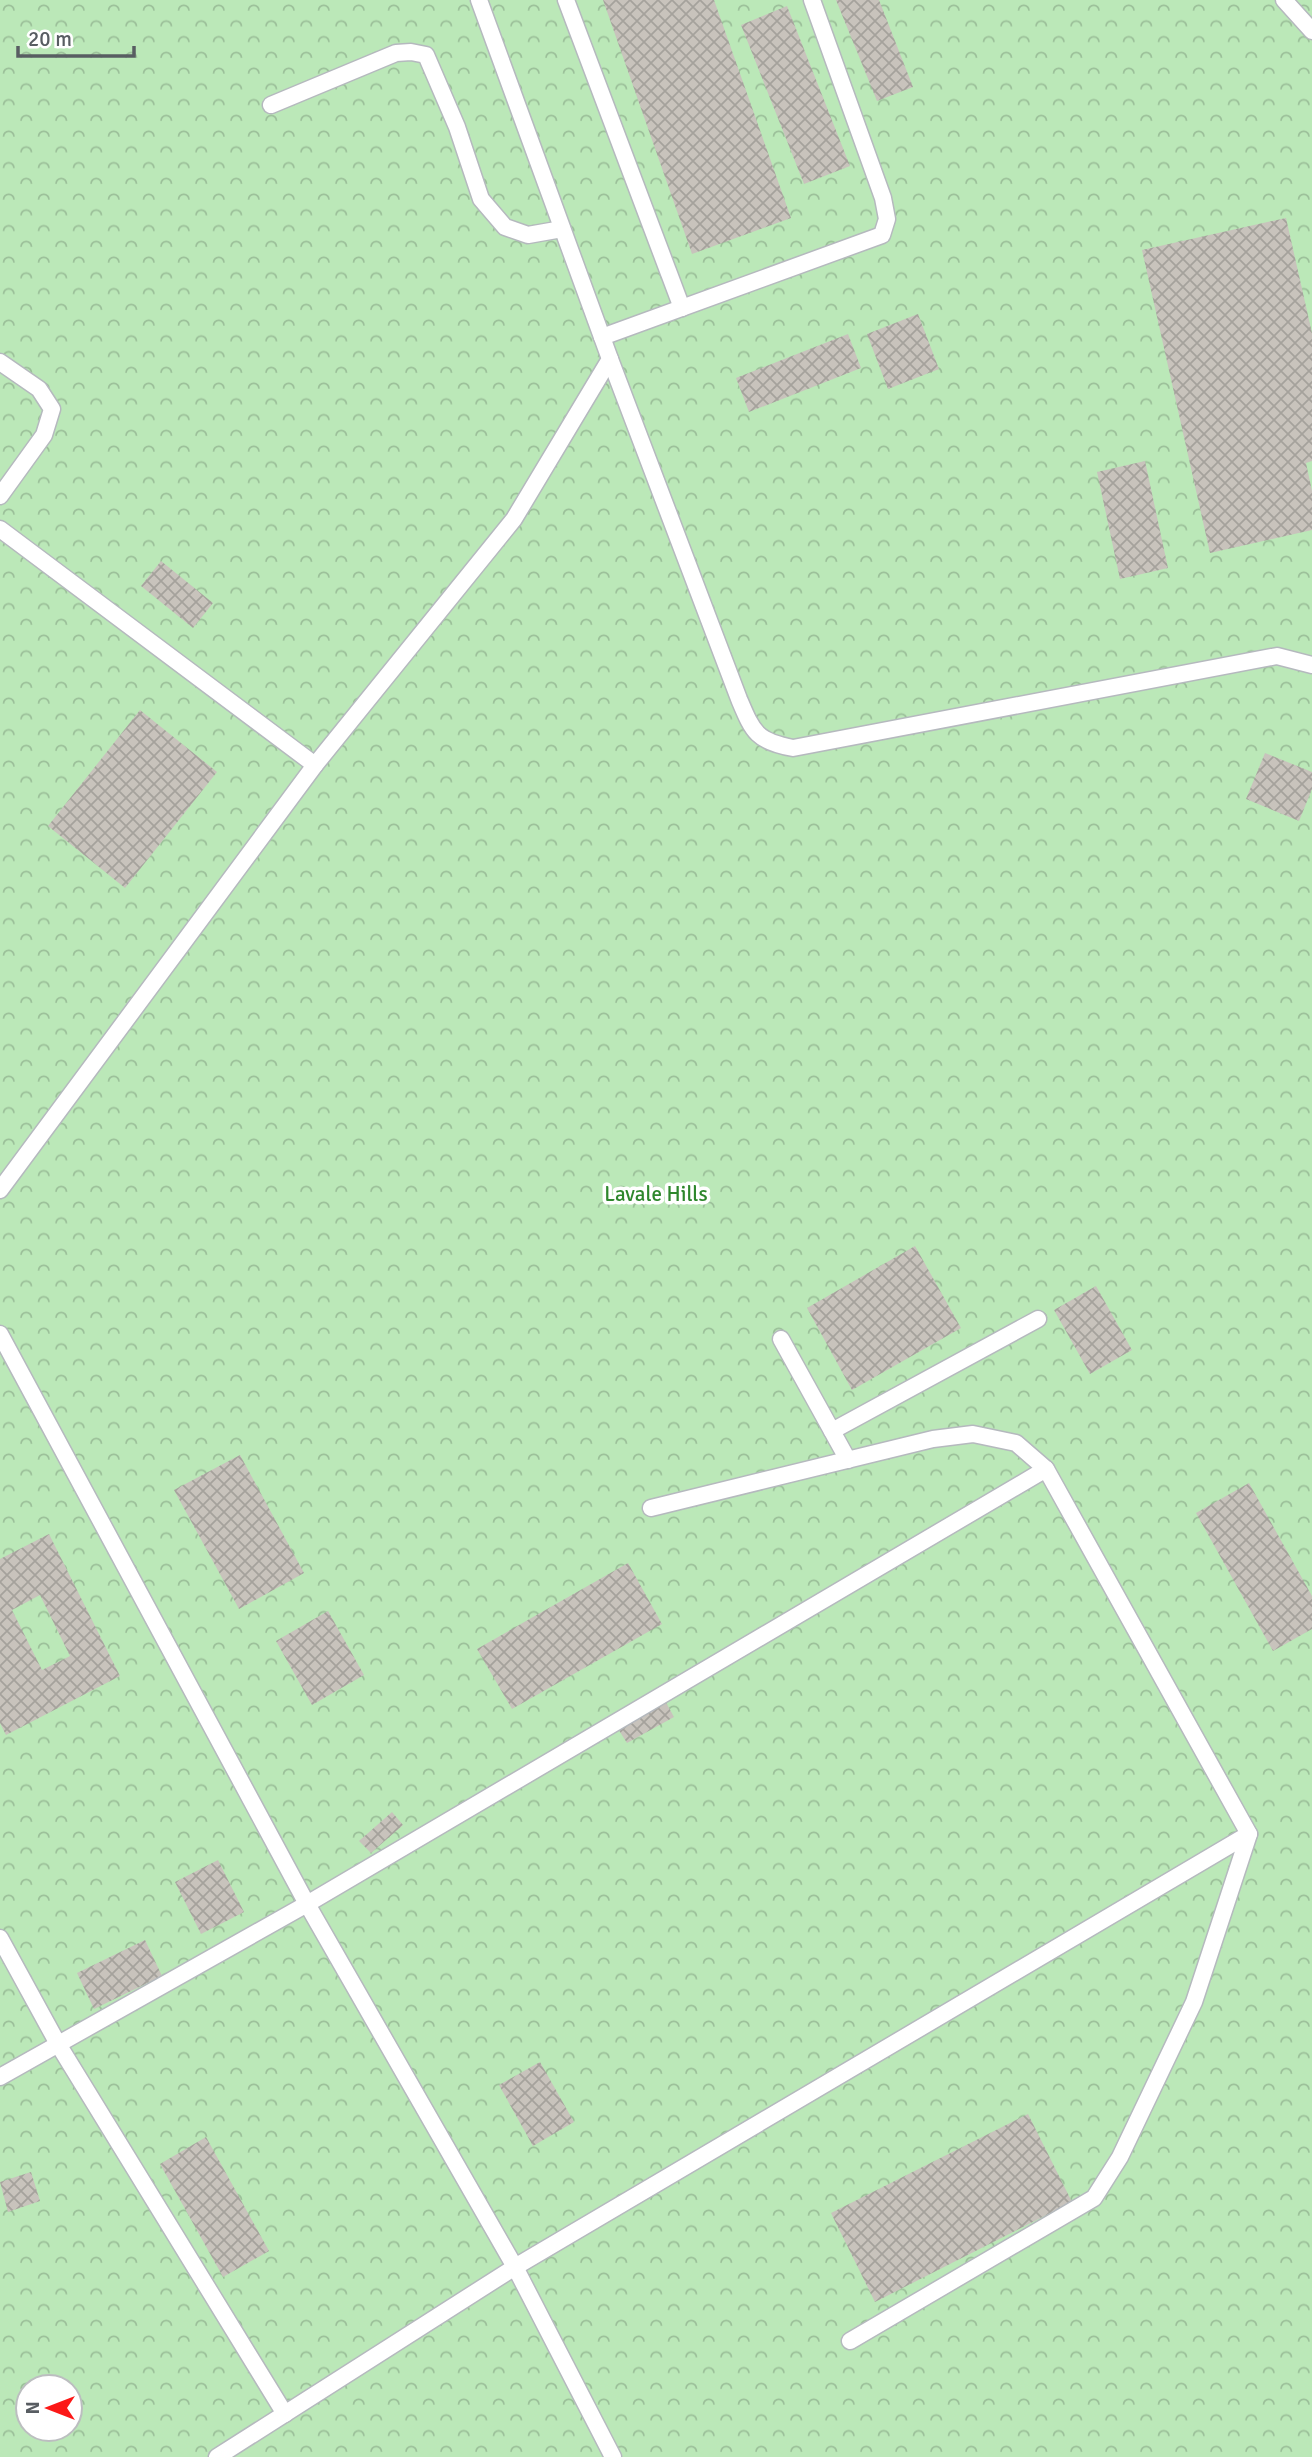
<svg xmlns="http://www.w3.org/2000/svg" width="1312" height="2457" viewBox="0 0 1312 2457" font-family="Signika,sans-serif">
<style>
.forest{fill:url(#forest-crowns);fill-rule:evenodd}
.building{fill:url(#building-cross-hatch);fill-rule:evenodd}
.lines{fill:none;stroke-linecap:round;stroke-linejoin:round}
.service-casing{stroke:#b5b9be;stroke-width:19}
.service{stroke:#fff;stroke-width:16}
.labels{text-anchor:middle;stroke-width:7;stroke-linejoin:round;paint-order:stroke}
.park-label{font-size:21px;fill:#2e872c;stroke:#fff}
</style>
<defs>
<pattern id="forest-crowns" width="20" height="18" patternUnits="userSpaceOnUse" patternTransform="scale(1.75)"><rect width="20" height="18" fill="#bbe8b8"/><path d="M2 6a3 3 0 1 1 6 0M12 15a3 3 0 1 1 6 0" fill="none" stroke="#9bbf99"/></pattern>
<pattern id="building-cross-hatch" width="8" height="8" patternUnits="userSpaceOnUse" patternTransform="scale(1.75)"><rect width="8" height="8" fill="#c8c3bc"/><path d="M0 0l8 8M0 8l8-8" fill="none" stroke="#a5a29c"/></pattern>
</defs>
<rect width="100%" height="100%" fill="#ede9df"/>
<path class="forest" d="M0,0H1312V2457H0ZM28,2387H70V2429H28Z"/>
<g class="building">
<polygon points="603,0 714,0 791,218 692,254"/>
<polygon points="836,0 879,0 913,87 877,101"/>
<polygon points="787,6 850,166 804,184 741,25"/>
<polygon points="1286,218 1312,333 1312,461 1306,463 1312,491 1312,530 1210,553 1142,250"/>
<polygon points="918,314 939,369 888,389 867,334"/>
<polygon points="848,334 861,368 749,412 736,378"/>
<polygon points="1145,461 1168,568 1120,579 1097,472"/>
<polygon points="161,561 213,603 193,628 141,586"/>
<polygon points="140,710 217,772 125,888 48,826"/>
<polygon points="1265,753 1312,772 1312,789 1299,821 1246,799"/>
<polygon points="915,1246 961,1328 852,1390 807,1308"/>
<polygon points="1096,1286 1132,1350 1090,1374 1054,1310"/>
<polygon points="240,1455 304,1573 239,1609 174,1490"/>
<polygon points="1249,1483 1312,1596 1312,1629 1273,1651 1196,1513"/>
<path d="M49,1534L120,1676L6,1735L0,1723V1559ZM40,1595L70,1656L42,1670L12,1610Z"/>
<polygon points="628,1563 662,1624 512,1709 477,1649"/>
<polygon points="328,1611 364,1675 312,1705 276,1641"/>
<polygon points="663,1697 674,1717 627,1743 615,1724"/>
<polygon points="392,1812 403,1825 371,1853 359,1841"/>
<polygon points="218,1860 244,1912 201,1934 175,1882"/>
<polygon points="145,1940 162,1976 94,2009 77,1973"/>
<polygon points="540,2062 574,2122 533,2146 499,2085"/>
<polygon points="1028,2114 1072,2202 875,2302 831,2213"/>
<polygon points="206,2137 269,2251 223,2277 160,2164"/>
<polygon points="31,2172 40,2201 8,2212 0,2182"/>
</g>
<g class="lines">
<g class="service-casing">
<g id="service">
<polyline points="566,0 682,308"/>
<polyline points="1284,0 1312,31"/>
<polyline points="271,105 396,53 411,52 426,55 457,127 481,199 505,227 528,235 562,229"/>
<polyline points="602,337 882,235 887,219 883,198 812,0"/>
<path d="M610,359L739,699C753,732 756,741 793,748L1277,656L1312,665"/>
<polyline points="0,362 39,389 52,409 44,435 0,496"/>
<polyline points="0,529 315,765"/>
<polyline points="0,1190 315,765 514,519 610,359 479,0"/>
<polyline points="0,1334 307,1904 515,2267 613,2457"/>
<polyline points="781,1339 848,1460"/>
<polyline points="832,1431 1038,1319"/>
<polyline points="651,1508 933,1439 973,1434 1016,1443 1046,1469"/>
<polyline points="0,1938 58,2044 285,2414"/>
<polyline points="0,2077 307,1904 1046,1469 1249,1834 515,2267 217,2457"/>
<polyline points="850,2341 1094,2198 1120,2157 1194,2002 1249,1834"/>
</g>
</g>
<use href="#service" class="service"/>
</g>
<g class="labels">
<g class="park-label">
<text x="656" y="1201">Lavale Hills</text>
</g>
</g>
<g transform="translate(49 2408) rotate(270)"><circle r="33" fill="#ffffff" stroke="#bcbec0" stroke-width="2"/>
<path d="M0-5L12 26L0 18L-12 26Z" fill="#fc1817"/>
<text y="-10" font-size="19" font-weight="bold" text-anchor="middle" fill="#585d62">N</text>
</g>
<path d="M18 46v10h116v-10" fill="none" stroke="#585d62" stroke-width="3.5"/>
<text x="28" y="46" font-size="21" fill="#585d62" stroke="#ffffff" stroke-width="5" paint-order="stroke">20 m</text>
</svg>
